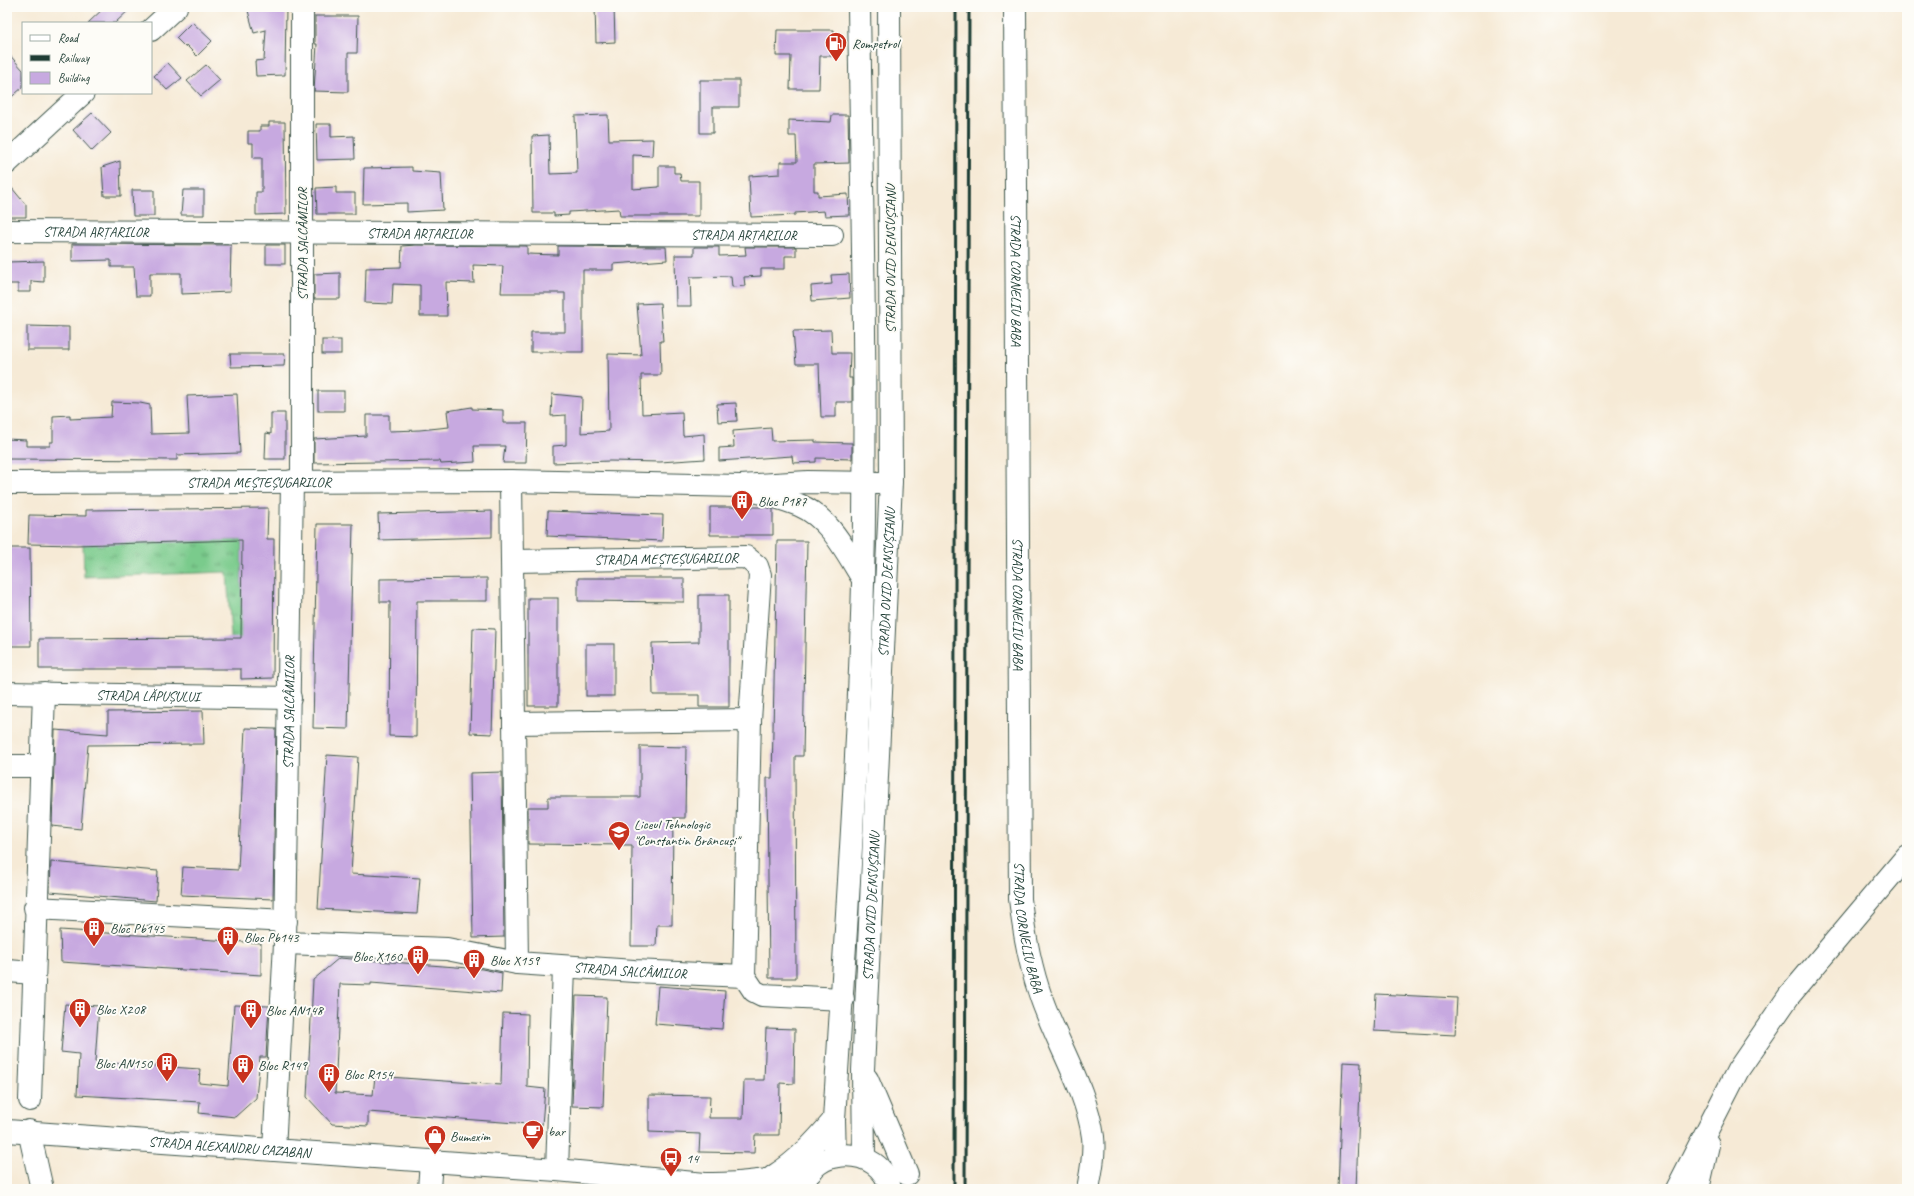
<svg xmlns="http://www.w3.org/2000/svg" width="1914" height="1196" viewBox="0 0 1914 1196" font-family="Caveat,sans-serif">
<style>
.grass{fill:url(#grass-tufts);stroke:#4c8460}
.building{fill:#c7a9e0}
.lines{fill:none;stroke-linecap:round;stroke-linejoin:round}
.minor-casing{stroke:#3f574c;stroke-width:24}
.major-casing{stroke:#3f574c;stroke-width:24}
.minor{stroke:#fff;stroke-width:22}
.major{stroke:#fff;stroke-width:22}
.rail{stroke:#1f3d34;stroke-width:3}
.labels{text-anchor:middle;stroke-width:4;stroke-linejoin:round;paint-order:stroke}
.poi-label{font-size:14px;fill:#1f3d34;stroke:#fdfcf7;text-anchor:start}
.street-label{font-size:14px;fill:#1f3d34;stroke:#fdfcf7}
</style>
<defs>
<pattern id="grass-tufts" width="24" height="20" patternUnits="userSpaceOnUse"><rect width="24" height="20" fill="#7acb8c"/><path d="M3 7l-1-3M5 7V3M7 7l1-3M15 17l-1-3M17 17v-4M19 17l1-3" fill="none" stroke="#63a673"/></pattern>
</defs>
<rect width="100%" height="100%" fill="#fdfcf7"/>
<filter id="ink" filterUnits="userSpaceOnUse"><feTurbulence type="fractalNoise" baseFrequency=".025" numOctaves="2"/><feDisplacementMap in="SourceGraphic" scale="8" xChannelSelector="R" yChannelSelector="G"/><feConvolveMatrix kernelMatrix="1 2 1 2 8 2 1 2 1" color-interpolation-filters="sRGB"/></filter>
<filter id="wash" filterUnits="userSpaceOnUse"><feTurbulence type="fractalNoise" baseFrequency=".012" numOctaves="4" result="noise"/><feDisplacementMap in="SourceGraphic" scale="16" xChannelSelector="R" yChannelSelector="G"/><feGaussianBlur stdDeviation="0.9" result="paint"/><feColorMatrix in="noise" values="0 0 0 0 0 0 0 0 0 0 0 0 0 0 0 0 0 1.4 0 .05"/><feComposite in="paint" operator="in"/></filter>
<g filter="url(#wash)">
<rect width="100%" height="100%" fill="#f6ead6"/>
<polygon class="grass" points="242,540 241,639 231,638 227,572 84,577 83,544"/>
<g id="blocks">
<g class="building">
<polygon points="105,7 132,7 115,23 88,23"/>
<polygon points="247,7 262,7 262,9 286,7 285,75 256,76 255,61 264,60 266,30 254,33"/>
<polygon points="595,7 614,7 615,42 596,43"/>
<polygon points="315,16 358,16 357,53 348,53 348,92 314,91 317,44 315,44"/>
<polygon points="192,22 212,41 197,56 186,45 185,47 176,38"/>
<polygon points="777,30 834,30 833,56 820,56 819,89 790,89 791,56 776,56"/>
<polygon points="7,52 23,70 23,87 7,101"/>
<polygon points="168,63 182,78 167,90 154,76"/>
<polygon points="206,65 220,80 201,96 187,81"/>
<polygon points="700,80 739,80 739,107 713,107 713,133 700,133"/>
<polygon points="92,113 111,133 92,151 73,130"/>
<polygon points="608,115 609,140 653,139 652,156 633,155 633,189 659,187 659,166 674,166 674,173 680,173 681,181 699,181 699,216 620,216 619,209 569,212 569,215 554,216 554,213 533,213 532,136 549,135 550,174 577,173 575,116"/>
<polygon points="832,115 848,115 849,163 814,164 814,191 818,191 818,196 848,194 849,215 825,216 824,211 795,213 795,215 751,217 749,176 780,174 780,162 797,162 796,136 789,136 789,120 831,122"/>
<polygon points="269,122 285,122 286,214 256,215 256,192 262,192 262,158 253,158 253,143 248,143 248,131 260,131 260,126 269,126"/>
<polygon points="316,124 331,124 331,137 354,136 355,159 317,160"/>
<polygon points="120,161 121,196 104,196 102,167"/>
<polygon points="412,167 412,171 441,173 443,210 407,212 407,203 363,204 364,168"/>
<polygon points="7,182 26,205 26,217 7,217"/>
<polygon points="336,187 336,193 355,193 355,214 317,214 316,188"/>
<polygon points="132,190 154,190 154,216 133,216"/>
<polygon points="183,190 204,190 204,215 181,215"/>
<polygon points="72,244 231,245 230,292 181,294 181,273 150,273 150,296 136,296 134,267 111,267 111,260 72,261"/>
<rect x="266" y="245" width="19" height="19"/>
<polygon points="416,245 527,246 527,254 558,255 558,246 666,247 667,260 613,264 613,270 583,270 583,352 531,352 531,332 565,332 565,293 501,293 503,266 473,265 474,283 446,282 447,316 420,316 420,285 393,284 392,304 365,303 366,268 401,267 402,246"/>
<polygon points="694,247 719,247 719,256 746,255 745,247 796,247 796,256 785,256 785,269 761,269 761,276 744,277 745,286 732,287 731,276 690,277 691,306 676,306 675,255 694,255"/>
<polygon points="44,261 44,282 31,281 31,292 18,292 18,284 7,284 7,262"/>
<polygon points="340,273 340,299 314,299 314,274"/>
<polygon points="849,274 850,298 812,301 811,286 832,284 831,275"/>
<polygon points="660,303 663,341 660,341 661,375 641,375 642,414 682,412 683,436 704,434 705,459 660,462 610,461 553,463 553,446 566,445 566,415 551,416 552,394 582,397 581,433 609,431 608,354 641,355 637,304"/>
<polygon points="27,326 69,327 69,350 27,350"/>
<polygon points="831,330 832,353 850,353 849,378 852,378 852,402 836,402 836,417 821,417 819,364 796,364 793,331"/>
<rect x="322" y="340" width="19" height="14"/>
<polygon points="230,354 285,354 284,366 231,367"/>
<rect x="318" y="391" width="26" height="20"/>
<polygon points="237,394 240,453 177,455 177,460 7,459 7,439 26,440 26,446 50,446 50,442 53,442 53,416 70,415 70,419 111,417 112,402 140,403 150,405 151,434 189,433 187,396"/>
<polygon points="736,403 737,421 718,422 717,404"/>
<polygon points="472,407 472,409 503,410 503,423 527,423 526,463 503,463 505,446 474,446 475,462 441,464 440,461 314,463 314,439 366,436 366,415 389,415 389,431 420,430 449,427 447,411"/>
<polygon points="271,413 285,413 285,459 265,459 266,433 271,434"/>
<polygon points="771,428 772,441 815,440 815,442 852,443 852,459 816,458 816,462 793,463 792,456 719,461 719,448 734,447 733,431"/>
<polygon points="710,507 764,507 773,509 773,535 710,535"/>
<polygon points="268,508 267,539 274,539 273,678 241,679 241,669 39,669 39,639 241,638 242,540 76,545 28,544 29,515 86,516 86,510"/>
<polygon points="492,511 492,537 379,540 378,514"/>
<polygon points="548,511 663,515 662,541 547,536"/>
<polygon points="317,524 353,524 348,729 313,728"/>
<polygon points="777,541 807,541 803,756 795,756 796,978 769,978 767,778 772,778"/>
<polygon points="7,548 30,548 31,646 7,646"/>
<polygon points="487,578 487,601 417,601 416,737 389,736 390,602 380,602 380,579"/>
<polygon points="578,578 684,578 684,602 578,601"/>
<polygon points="699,595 729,595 729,707 699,707 699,695 653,695 652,643 699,642"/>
<rect x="528" y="598" width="30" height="108"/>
<polygon points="473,628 495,629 492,734 470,733"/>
<rect x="586" y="644" width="28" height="52"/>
<polygon points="203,711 204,744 88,745 81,829 52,826 55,730 108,734 108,712"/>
<polygon points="245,728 276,729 273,899 181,895 183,867 238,870"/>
<polygon points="640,746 686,747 685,818 673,818 672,925 657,925 656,946 631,946 632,845 528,844 528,807 548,807 548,797 640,797"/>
<polygon points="327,755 358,757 351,874 420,878 417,914 318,909"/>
<polygon points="502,772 504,937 473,938 470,773"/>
<polygon points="51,862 158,871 156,901 50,892"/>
<polygon points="60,930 261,943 261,975 61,962"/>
<polygon points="339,958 482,969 502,973 501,993 371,983 371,985 340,984 335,1093 373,1095 375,1076 501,1085 503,1013 528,1014 527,1087 545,1089 542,1125 368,1112 368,1126 332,1124 307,1097 313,980"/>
<polygon points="658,986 725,991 722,1029 655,1024"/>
<polygon points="1376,994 1457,998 1455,1035 1374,1031"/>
<polygon points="576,996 607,997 603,1107 572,1106"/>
<polygon points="65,1004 99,1006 95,1062 200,1069 199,1083 228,1086 234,1005 269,1006 266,1057 260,1057 256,1098 235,1117 199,1113 200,1102 77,1095 79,1054 61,1052"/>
<polygon points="766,1028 795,1029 794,1084 780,1083 779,1135 755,1135 754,1153 699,1152 700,1134 649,1132 649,1095 710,1096 709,1118 743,1118 744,1080 764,1080"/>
<polygon points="1343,1062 1361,1063 1356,1189 1338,1189"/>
</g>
</g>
</g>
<g filter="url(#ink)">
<use href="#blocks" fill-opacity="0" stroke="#3f574c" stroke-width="1"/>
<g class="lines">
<g class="minor-casing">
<g id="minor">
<path id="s1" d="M1015,7L1020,899C1024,934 1030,967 1042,1000C1058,1045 1087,1091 1093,1137C1095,1154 1091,1172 1088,1189"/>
<polyline points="151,30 176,7"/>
<polyline points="7,163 83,93"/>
<path id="s2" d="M7,231L832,235"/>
<polyline points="302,481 302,7"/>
<polyline points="511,481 517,963"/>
<path id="s3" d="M513,561L746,557L757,566L760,575L750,720L744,976L754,991L762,995L843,999"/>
<path id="s4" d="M7,693L290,698"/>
<polyline points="514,723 750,720"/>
<polyline points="7,766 41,766"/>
<polyline points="35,908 286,921"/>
<path id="s5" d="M285,943L447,949L517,963L634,971L744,976"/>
<polyline points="7,971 34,973"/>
<polyline points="30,1100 44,693"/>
<path id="s6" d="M7,1131L557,1170L705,1184C741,1185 776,1179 811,1172"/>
<polyline points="29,1131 42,1189"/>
<path id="s7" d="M274,1150L285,943L292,481"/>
<polyline points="557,1170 564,967"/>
<path d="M774,1176C798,1161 816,1141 834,1120"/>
<polyline points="429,1189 431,1161"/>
</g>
</g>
<g class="major-casing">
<g id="major">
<path id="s8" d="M7,483L511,481L740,486L808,482L878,483"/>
<path d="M752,490C768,495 784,499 799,505C830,518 846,552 863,579"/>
<polyline points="867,1079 907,1174"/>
<path d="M835,1156L834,1120C845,941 858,763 863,583C867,391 862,199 859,7"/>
<path id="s9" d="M864,1158L863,1070L891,482L889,7"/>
<path d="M803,1189C810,1144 882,1144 890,1189"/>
<polyline points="1677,1189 1738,1070 1789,996 1907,856"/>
<polyline points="1698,1189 1708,1145"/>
</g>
</g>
<use href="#minor" class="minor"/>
<use href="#major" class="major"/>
<g class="rail">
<polyline points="954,1189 956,7"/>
<polyline points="965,1189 969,7"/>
</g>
</g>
</g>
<defs>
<g id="fuel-pin" transform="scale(1.15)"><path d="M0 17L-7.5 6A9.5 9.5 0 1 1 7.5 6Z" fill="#c8321e" stroke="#fdfcf7"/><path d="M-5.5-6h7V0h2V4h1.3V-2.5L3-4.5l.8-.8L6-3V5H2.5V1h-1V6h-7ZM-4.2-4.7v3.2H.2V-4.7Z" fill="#fff"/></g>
<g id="building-pin" transform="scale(1.15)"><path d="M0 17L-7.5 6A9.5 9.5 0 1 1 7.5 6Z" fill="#c8321e" stroke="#fdfcf7"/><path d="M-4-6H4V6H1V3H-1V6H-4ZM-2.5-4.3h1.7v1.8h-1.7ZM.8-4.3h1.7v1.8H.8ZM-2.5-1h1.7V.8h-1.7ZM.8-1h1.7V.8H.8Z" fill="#fff"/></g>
<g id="school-pin" transform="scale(1.15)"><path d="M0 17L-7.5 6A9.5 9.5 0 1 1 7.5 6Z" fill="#c8321e" stroke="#fdfcf7"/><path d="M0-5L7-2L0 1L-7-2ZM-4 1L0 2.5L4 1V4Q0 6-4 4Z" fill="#fff"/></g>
<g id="cafe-pin" transform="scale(1.15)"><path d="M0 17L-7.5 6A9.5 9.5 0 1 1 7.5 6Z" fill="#c8321e" stroke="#fdfcf7"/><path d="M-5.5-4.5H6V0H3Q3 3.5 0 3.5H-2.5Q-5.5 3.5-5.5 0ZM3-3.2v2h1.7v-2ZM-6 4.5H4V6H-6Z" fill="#fff"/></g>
<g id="shop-pin" transform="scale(1.15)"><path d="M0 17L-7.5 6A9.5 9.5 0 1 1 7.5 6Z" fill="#c8321e" stroke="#fdfcf7"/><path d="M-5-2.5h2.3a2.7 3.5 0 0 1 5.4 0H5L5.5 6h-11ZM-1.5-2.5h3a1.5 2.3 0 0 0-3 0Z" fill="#fff"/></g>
<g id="bus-pin" transform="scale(1.15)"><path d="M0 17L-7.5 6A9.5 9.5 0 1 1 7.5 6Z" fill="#c8321e" stroke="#fdfcf7"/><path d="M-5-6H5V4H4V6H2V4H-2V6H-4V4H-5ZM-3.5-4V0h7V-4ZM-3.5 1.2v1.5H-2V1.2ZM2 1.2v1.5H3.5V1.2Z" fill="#fff"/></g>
</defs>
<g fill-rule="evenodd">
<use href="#fuel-pin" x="836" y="43"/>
<use href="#building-pin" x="742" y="501"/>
<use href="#school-pin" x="619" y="832"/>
<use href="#building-pin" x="94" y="928"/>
<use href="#building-pin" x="228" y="937"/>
<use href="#building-pin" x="418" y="956"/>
<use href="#building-pin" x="474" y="960"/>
<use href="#building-pin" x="80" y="1009"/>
<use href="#building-pin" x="251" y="1010"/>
<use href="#building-pin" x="167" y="1063"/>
<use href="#building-pin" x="243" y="1065"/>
<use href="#building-pin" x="329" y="1074"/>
<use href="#cafe-pin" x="533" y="1131"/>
<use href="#shop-pin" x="435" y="1136"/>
<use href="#bus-pin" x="671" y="1158"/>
</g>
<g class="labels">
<g class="poi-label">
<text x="852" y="48">Rompetrol</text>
<text x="758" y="506">Bloc P187</text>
<text x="634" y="829">Liceul Tehnologic<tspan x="634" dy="16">"Constantin Brâncuși"</tspan></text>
<text x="110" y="933">Bloc Pb145</text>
<text x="244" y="942">Bloc Pb143</text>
<text x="402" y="961" text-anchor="end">Bloc X160</text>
<text x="490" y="965">Bloc X159</text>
<text x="96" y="1014">Bloc X208</text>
<text x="266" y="1015">Bloc AN148</text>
<text x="152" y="1068" text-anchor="end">Bloc AN150</text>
<text x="258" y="1070">Bloc R149</text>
<text x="344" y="1079">Bloc R154</text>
<text x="548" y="1136">bar</text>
<text x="450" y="1141">Bumexim</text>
<text x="686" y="1163">14</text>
</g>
<g class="street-label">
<text dy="5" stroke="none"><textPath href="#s2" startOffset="89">STRADA ARȚARILOR</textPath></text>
<text dy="5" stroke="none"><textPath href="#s2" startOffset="413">STRADA ARȚARILOR</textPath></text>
<text dy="5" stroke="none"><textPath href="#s2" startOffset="737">STRADA ARȚARILOR</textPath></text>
<text transform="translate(302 244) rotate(-90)" y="5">STRADA SALCÂMILOR</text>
<text transform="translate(890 259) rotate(-90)" y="5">STRADA OVID DENSUȘIANU</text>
<text dy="5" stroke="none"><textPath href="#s1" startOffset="273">STRADA CORNELIU BABA</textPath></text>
<text dy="5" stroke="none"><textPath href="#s8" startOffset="252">STRADA MEȘTEȘUGARILOR</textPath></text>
<text dy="5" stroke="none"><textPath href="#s3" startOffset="153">STRADA MEȘTEȘUGARILOR</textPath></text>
<text dy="5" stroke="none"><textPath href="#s9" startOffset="576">STRADA OVID DENSUȘIANU</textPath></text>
<text dy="5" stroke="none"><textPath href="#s1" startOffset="597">STRADA CORNELIU BABA</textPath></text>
<text dy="5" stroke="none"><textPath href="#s4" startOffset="141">STRADA LĂPUȘULUI</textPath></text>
<text dy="5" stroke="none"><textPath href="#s7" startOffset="438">STRADA SALCÂMILOR</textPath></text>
<text dy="5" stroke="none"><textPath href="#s9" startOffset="252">STRADA OVID DENSUȘIANU</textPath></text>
<text dy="5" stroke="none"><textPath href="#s1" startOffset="921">STRADA CORNELIU BABA</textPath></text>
<text dy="5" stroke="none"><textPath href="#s5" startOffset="347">STRADA SALCÂMILOR</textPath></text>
<text dy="5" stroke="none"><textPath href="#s6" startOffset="223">STRADA ALEXANDRU CAZABAN</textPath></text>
</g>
</g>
<rect width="1914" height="1196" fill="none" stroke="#fdfcf7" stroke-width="24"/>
<rect x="22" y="22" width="130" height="72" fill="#fdfcf7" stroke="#a4b0a9"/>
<rect x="30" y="35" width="20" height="6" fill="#ffffff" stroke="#a4b0a9"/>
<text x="58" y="42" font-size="12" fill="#1f3d34">Road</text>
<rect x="30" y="55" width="20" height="6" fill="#1f3d34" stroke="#a4b0a9"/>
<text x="58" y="62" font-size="12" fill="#1f3d34">Railway</text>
<rect x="30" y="72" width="20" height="12" fill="#c7a9e0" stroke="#a4b0a9"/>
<text x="58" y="82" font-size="12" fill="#1f3d34">Building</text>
</svg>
